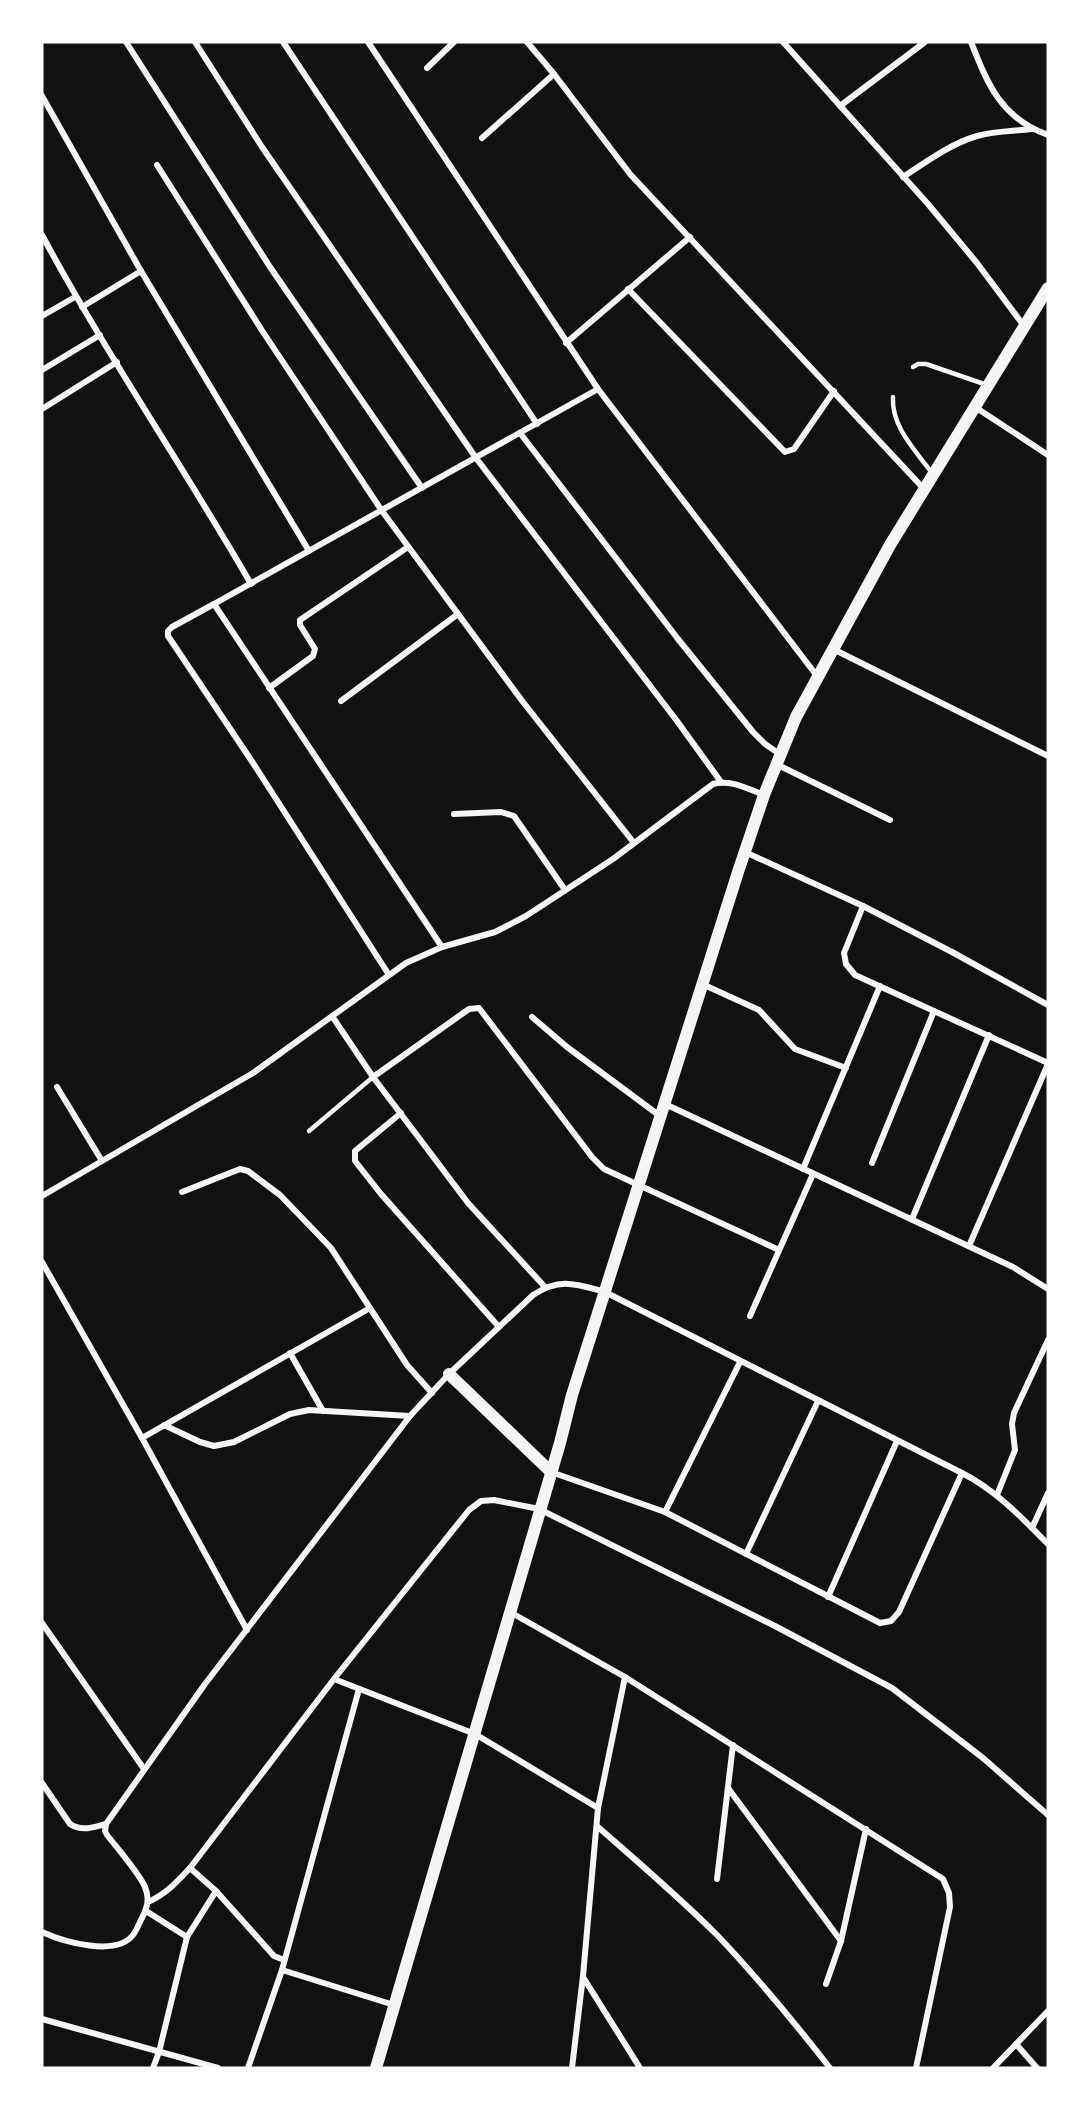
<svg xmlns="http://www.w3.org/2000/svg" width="1090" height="2110" viewBox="0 0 1090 2110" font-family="'Work Sans',sans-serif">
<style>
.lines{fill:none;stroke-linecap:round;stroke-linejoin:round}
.service{stroke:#f5f5f5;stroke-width:4.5}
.minor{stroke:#f5f5f5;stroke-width:6}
.secondary{stroke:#f5f5f5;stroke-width:12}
</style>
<rect width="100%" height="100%" fill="#111"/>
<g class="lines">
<g class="service">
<polyline points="913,367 918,364 926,364 987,385"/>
<path d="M893,397C891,426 915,450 932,473"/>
<polyline points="309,1131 373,1077"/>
</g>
<g class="minor">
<polyline points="126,42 270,267 422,488"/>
<polyline points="195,42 262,147 476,458 677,721 721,782"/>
<polyline points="283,42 537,424"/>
<polyline points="368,42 598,389 817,676"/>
<polyline points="527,42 554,74 630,174 924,489"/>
<polyline points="783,42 928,204 977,263 1024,326"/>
<path d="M971,42C988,85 1001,118 1048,135"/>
<polyline points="427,68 454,42"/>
<polyline points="42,96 141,271 309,551"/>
<polyline points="840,106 925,42"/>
<polyline points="482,138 554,74"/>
<polyline points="157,165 263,332 382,511 523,702 634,843"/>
<path d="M903,177C926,162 950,144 977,136C994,131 1015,131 1032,129"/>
<path d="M42,235C106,354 183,466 251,584"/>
<polyline points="628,289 785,452 794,449 834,391"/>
<polyline points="82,307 141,271"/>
<polyline points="42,316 75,297"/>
<polyline points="566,343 690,237"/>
<polyline points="42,370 100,335"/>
<polyline points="975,407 1048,455"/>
<polyline points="42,409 117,362"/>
<polyline points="520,433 678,639 753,732 765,744 781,755"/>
<polyline points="214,604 172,627 168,631 168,636 253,763 389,975"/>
<polyline points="833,649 1048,756"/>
<polyline points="269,688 313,656 315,649 300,625 300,620 408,547"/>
<polyline points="341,701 458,614"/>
<polyline points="778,765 890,820"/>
<polyline points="454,814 501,812 514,816 565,890"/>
<polyline points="745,852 863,906 952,952 1048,1005"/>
<polyline points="863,906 844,953 846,964 855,975 1048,1063"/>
<polyline points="442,947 214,604 598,389"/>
<polyline points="702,984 759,1010 795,1049 846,1068"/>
<polyline points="332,1016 373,1077 468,1203 545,1287"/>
<polyline points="532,1017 567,1047 660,1116"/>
<polyline points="373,1077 469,1009 479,1008 592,1157 604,1169 779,1250"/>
<polyline points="57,1087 102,1161"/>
<polyline points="665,1104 1013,1267 1048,1289"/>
<polyline points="401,1113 355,1151 355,1161 381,1194 499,1327"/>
<polyline points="872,1163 934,1011"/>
<polyline points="803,1169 880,986"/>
<polyline points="182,1192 240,1169 248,1171 280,1195 331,1248 407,1365 432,1393"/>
<path d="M42,1196L253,1073L406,963L442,947L495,932L526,916L613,859L713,784C731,779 748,789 764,795"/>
<polyline points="912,1219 989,1035"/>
<polyline points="969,1246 1048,1064"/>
<polyline points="42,1262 142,1438 247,1630"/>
<polyline points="750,1316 813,1174"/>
<polyline points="290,1353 323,1411"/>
<polyline points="164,1425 200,1442 214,1446 234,1442 290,1414 309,1410 410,1416"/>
<polyline points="142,1438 370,1308"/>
<polyline points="551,1472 665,1512 880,1623 891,1621 899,1612 962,1473"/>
<polyline points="997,1495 1015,1450 1012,1424 1014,1413 1048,1340"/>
<polyline points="665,1512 740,1362"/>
<polyline points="1032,1528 1048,1493"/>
<polyline points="746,1554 818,1401"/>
<polyline points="828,1597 897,1441"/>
<polyline points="510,1612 625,1677 943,1879 949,1893 950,1907 916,2068"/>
<polyline points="42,1623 144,1769"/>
<polyline points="334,1679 475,1734 598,1808"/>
<path d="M42,1783L70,1824C82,1832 93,1827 106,1824"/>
<polyline points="728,1788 841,1941"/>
<path d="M598,1827C638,1862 679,1897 717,1935C757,1977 794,2022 830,2068"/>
<polyline points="190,1868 216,1891 274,1956 284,1960"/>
<polyline points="717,1879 733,1745"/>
<path d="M148,1902C166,1894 177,1882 190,1868L334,1679L469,1510L481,1501L494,1500L539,1509L775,1626L892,1688L983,1758L1048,1815"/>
<polyline points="146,1911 187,1937"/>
<path d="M42,1932C64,1942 116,1957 133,1935C137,1930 139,1923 142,1918C147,1908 150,1899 145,1887C139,1873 118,1849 107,1835L105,1831L106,1824L205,1684L410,1416L449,1374L533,1295C560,1277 576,1284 605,1292L962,1473C997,1491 1021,1517 1048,1544"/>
<polyline points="282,1970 394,2005"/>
<polyline points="583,1977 640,2068"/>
<polyline points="826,1984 841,1941 866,1829"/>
<polyline points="42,2019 218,2068"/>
<polyline points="1016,2044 1037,2068"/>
<polyline points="153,2068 159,2052 187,1937 216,1891"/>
<polyline points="248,2068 282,1970 359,1689"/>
<polyline points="572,2068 583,1976 598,1808 625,1677"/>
<polyline points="993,2068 1048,2011"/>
</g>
<g class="secondary">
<polyline points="449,1374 551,1472"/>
<polyline points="376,2068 560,1443 572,1395 738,872 764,795 796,717 890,545 1048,288"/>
</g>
</g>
<rect width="1090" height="2110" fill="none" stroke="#ffffff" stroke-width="87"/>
</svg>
